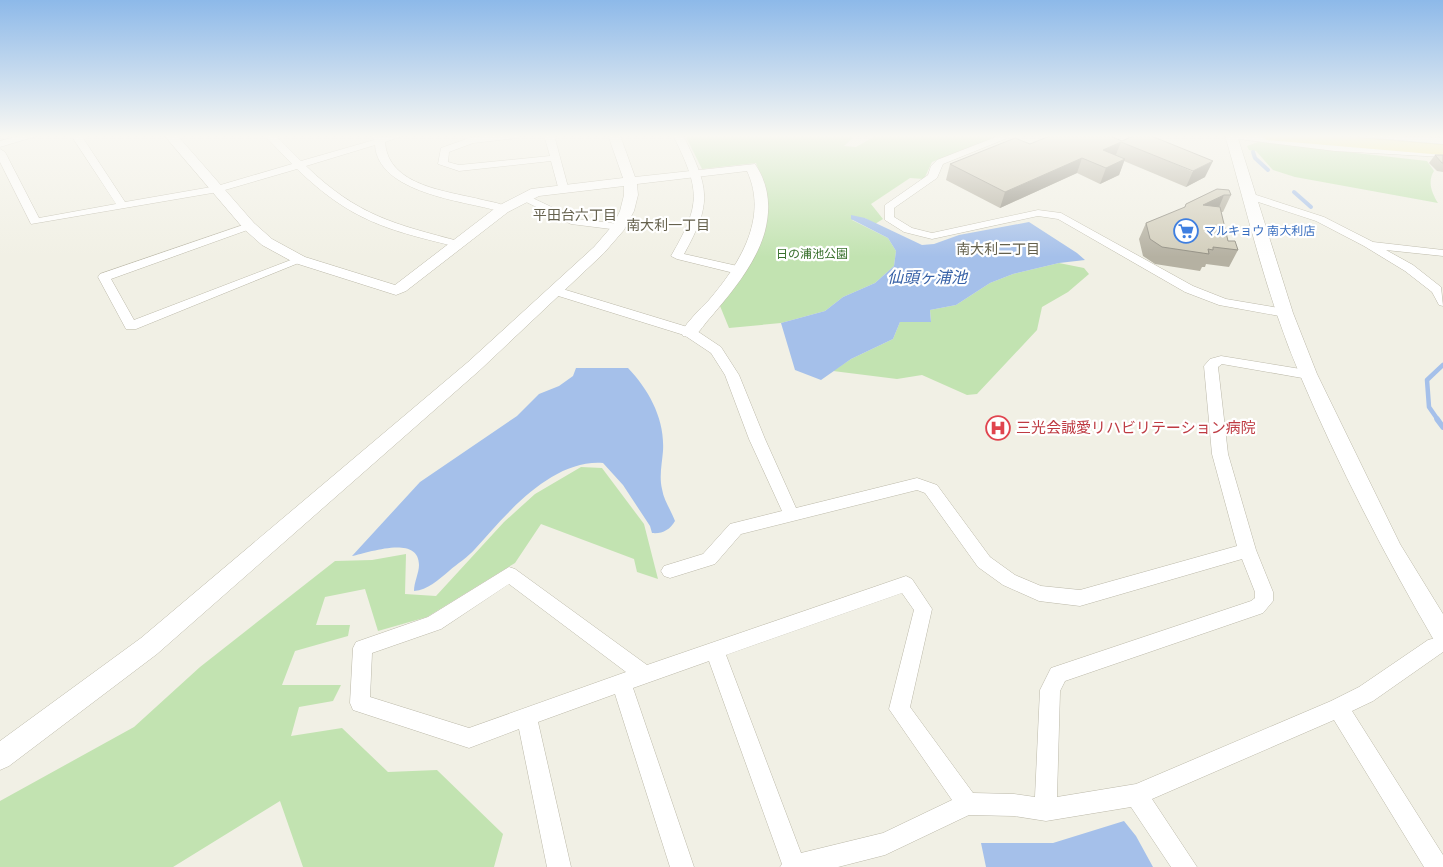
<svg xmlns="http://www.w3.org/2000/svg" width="1443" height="867" viewBox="0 0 1443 867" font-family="'Fira Sans','Noto Sans JP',sans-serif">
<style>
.green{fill:#c2e3b1}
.water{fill:#a5c0ea}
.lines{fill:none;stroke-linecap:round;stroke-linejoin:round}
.stream-far2{stroke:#a5c0ea;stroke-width:4}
.stream-far1{stroke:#a5c0ea;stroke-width:4.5}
.stream{stroke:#a5c0ea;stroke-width:5.5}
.minor-casing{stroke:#bcb9a9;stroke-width:1}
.tertiary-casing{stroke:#bcb9a9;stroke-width:1}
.primary-casing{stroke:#dacf6a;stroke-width:1}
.minor{fill:#fff;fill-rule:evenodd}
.tertiary{fill:#fff;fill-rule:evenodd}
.primary{fill:#f7ef99;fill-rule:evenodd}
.wall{fill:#b5b1a2}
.shaded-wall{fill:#939084}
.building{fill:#d2cebc;stroke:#939084}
.labels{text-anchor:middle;stroke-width:4.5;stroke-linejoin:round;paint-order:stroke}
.far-shop-label{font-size:12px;fill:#366cbe;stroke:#fff;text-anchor:start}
.far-park-label{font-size:12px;fill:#39712d;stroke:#fff}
.far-neighbourhood-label{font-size:14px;fill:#65614d;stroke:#fff}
.health-label{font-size:15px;fill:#be3a42;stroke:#fff;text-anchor:start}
.water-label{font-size:16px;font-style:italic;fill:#3761a7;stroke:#fff}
</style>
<rect width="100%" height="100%" fill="#f1f0e5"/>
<g class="green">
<polygon points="685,135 856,135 844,146 856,147 877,135 1001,135 932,162 924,179 910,178 871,204 883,219 875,224 865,218 852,220 888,238 896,251 894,266 875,283 843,297 825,311 781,323 729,328 720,306 744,272 766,189 756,163 702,169"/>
<path d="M1258,142L1427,161L1434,171C1427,182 1432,193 1438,203L1295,177L1273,170L1256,151L1249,150L1247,146Z"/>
<polygon points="1059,263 1084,268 1089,274 1068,292 1042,307 1037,330 977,394 967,395 922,375 897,379 833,371 851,359 893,339 900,322 931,321 930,310 956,305 990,283 1013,274"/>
<polygon points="581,467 602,468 644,524 658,579 637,572 634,559 541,524 515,563 427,617 378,631 365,589 325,597 316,625 350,625 348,636 295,651 282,685 341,685 333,701 299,707 291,736 342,728 388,772 437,770 503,834 494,867 303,867 280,801 173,867 0,867 0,801 134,727 200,667 335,561 372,560 406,554 405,594 436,596 504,522 535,494"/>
</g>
<g class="water">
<polygon points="851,215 865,218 922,245 934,244 959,235 1029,222 1077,253 1085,260 1059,263 1013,274 990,283 956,305 930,310 931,322 900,322 893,339 851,359 821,380 795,370 781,323 825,311 843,297 875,283 894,266 896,251 888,238 851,219"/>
<path d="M576,368H628C649,390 665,419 663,451C662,464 659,476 662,489C664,501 671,510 675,521C670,530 662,534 652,533L650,526L623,485L603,463C552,459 506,514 475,549C468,557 457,564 449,571C438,580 428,590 414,591C414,582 419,573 419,565C419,534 368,553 352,556L420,482L517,416L539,394L559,386L573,376Z"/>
<polygon points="1124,821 1136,836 1153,867 986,867 981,843 1053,843"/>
</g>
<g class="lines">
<g class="stream-far2">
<polyline points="1253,152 1255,158 1268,170"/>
<polyline points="1294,192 1311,207"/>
</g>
<polyline class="stream-far1" points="1438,420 1429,407 1427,380 1443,365"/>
<polyline class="stream" points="1437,419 1443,427"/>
<g class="minor-casing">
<g id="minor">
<polygon points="23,135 40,135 0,147 0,141"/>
<path d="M71,135H81L125,202L217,186L292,164L264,135H275L301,161L374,140L369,135H380L382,137L405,135L385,142C388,187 449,191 483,200C491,202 503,203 508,209L503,212L499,211C463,201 378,193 375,145L306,166C358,216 394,224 462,242V246L458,247C387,230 351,221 297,169L218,192L31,224L0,162V149L5,152L39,218L116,204Z"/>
<polygon points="489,135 522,135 517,138 473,143 449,152 448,162 459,165 550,156 544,135 554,135 568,187 563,190 558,187 551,161 459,171 438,164 441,148 469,138"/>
<path d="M673,135H683C709,188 713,202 684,254L742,267V273L738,274L677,259L671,256C702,203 700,190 673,135Z"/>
<polygon points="1001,135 1015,135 943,164 937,178 894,208 894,217 912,228 932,233 1038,210 1061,213 1193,286 1226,299 1285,309 1291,313 1285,317 1219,305 1185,292 1058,219 1038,216 932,239 904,232 885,220 885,205 928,175 931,166 937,160"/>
<polygon points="1225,135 1255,135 1335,145 1443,151 1443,157 1335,151 1230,138"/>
<polygon points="1370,135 1443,138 1443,144 1375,138"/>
<polygon points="1247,192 1324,217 1373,242 1443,250 1443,256 1386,250 1413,265 1441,287 1443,306 1439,305 1432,292 1405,271 1364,246 1316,221 1243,197 1243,193"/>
<polygon points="524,194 577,219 619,224 625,227 619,230 571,224 520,199 519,197"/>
<polygon points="249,223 255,226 253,228 111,279 134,320 296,258 304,258 306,260 136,329 126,329 98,277 100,274"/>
<path d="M556,287L694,329L721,347L739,375L765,439L796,508L917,478L937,485L990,557L1015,575L1041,586L1080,590L1237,546L1212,454L1204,366L1210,359L1221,356L1313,371L1315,374L1308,379L1222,364L1218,367L1228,454L1256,550L1273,592V601L1263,613L1065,681L1060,691L1057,797L1136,784L1331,701L1359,687L1428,640L1443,636V652L1373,701L1352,711L1443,855V867H1424L1334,720L1152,799L1197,867H1171L1131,807L1046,821L1014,816L969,815L885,855L838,867H780L782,864L709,661L633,688L694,867H670L615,694L538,722L571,867H547L519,729L469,748L353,710L350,703L353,648L356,642L428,617L509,567L515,569L647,665L906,576L912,579L932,609L910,707L973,793L1014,794L1035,797L1040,690L1051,668L1251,601L1255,598V592L1242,559L1080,606L1039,601L1003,585L978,567L925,493L917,490L741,534L715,564L670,578L664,576L661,571L664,566L703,554L730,524L782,511L749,439L725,375L711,353L684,335L552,294L550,291L552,288ZM509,584L626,672L469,728L370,697L372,653L441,629ZM902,593L914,610L889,709L952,800L883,833L801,853L726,655Z"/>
</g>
</g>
<g class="tertiary-casing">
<g id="tertiary">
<path d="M164,135H177L254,223L272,239L305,257L395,285L498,206L531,189L623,178L608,135H620L635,177L755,164C769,185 771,207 765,231C756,264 731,293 710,318C705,323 700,332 694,336C691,338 687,336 683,336L681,332C689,320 699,310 709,300C739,265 769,218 747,171L637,184L638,195L634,211L624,230L604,253L480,370L157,654L9,766L0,770V741L141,638L468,362L594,247L613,225L620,211L624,195V186L539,196L508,212L406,291L396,295L295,263L262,245L244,229Z"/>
<path d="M1225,135H1237L1293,313L1317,374L1400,544L1443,614V645L1435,642C1385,556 1339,467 1300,375C1267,298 1248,215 1225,135Z"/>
</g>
</g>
<g class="primary-casing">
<polygon id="primary" points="1259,135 1325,135 1443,145 1443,155 1267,140"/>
</g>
<use href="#minor" class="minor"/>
<use href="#tertiary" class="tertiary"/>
<use href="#primary" class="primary"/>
</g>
<g class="wall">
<polygon points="1122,141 1205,177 1186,187 1124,161 1119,175 1100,184 1077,173 1000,208 946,180 950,164 1030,144"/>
<polygon points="1435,155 1443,155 1443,172 1437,171 1429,163"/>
<polygon points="1217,189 1231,195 1223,212 1221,212 1228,241 1238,250 1229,267 1206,264 1205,267 1202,267 1200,271 1155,264 1143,256 1139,239 1146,223 1184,208 1186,204"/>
</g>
<g class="shaded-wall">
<polygon points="1121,142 1115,157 1103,150"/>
<polygon points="1082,158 1077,173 1000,208 1005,192"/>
<polygon points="1125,159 1119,175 1100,184 1106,168"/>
<polygon points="1213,161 1205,177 1186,187 1193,171"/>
<polygon points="1224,195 1217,212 1203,205"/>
</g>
<g class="building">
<polygon points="1052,135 1108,135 1122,141 1135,135 1149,135 1213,161 1193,171 1121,142 1103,150 1125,159 1106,168 1082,158 1005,192 950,164 1015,138 1030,144"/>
<polygon points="1435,155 1443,155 1443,163 1442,163"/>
<polygon points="1217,189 1229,190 1231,195 1224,195 1203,205 1220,207 1228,241 1235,241 1238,250 1213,247 1213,250 1208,249 1209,254 1162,247 1150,239 1146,223 1185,207 1186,204"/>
</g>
<linearGradient id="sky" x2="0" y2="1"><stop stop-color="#8db9e9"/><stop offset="0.53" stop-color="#f9f8f3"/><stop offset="1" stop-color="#f9f8f3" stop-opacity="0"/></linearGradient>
<rect width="1443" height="257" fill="url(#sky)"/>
<defs>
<g id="supermarket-ring" transform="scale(1.25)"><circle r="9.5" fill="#fff" stroke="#3f7fe0" stroke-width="1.5"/><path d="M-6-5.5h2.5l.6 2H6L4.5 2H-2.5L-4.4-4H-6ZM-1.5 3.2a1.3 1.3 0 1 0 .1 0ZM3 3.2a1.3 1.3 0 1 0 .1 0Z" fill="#3f7fe0"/></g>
<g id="hospital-ring" transform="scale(1.25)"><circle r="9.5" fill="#fff" stroke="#e0444e" stroke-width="1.5"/><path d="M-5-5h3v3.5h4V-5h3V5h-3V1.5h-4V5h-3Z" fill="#e0444e"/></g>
</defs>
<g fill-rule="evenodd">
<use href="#supermarket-ring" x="1186" y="231"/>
<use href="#hospital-ring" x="998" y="428"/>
</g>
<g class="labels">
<g class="far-shop-label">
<text x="1204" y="235">マルキョウ 南大利店</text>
</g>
<g class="far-park-label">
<text x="812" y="258">日の浦池公園</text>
</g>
<g class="far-neighbourhood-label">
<text x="575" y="220">平田台六丁目</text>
<text x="668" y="230">南大利一丁目</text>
<text x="998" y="254">南大利二丁目</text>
</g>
<g class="health-label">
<text x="1016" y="433">三光会誠愛リハビリテーション病院</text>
</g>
<g class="water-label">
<text x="927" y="283">仙頭ヶ浦池</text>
</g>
</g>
</svg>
